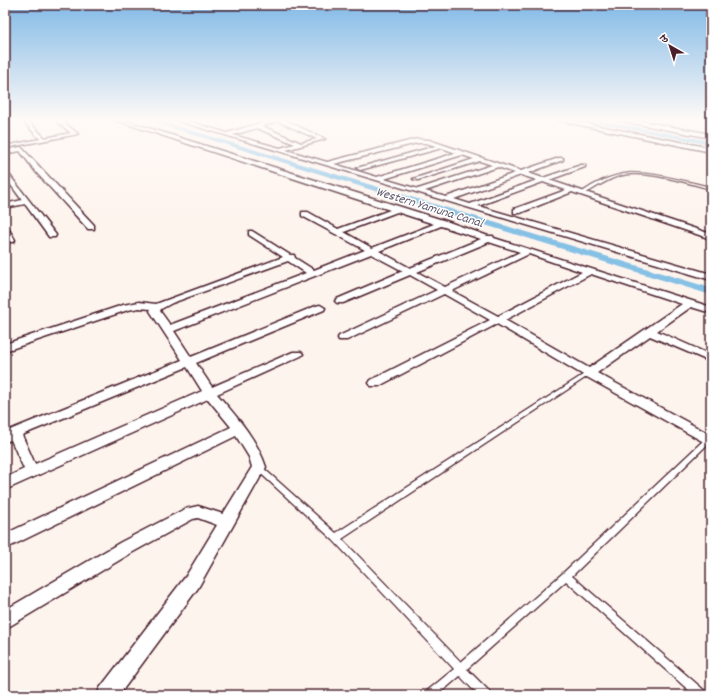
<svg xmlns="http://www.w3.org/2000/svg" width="716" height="700" viewBox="0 0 716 700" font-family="Dekko,'Playpen Sans Deva',sans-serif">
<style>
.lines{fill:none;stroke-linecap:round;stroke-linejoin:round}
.canal{fill:#86c1e5;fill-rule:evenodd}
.lane-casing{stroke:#4a1f2b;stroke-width:2.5}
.street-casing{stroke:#4a1f2b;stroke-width:3}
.secondary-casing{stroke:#4a1f2b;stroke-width:3}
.lane{fill:#fff;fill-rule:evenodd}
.street{fill:#fff;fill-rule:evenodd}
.secondary{fill:#fff;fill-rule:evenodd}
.labels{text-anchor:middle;stroke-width:3;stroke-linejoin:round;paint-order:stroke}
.far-water-label{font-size:13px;font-style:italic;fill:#5f586c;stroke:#fff}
</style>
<rect width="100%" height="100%" fill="#fef4ee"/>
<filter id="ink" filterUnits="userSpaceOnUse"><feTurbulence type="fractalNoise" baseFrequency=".025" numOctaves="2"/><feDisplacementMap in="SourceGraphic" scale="8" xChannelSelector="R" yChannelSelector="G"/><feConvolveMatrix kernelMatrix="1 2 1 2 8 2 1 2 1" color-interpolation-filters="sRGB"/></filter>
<g filter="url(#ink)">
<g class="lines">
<g class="canal">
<polygon points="146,120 157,120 711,288 711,295"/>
<polygon points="583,120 598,120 711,141 711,145"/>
</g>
<g class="lane-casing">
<g id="lane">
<path d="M630,173C657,173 684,181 711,187V189C686,183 644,169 619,176C606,180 595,188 583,195L580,194C594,183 612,175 630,173Z"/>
<polygon points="589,371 592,373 591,374 342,539 461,662 563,573 706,438 710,438 710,442 572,576 705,691 706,695 694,695 566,581 467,669 489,691 490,695 478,695 460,676 438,695 426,695 427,691 454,669 333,540 257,470 255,468 257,466 259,465 261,466 336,533"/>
</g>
</g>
<g class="street-casing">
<g id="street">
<polygon points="5,120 13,120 5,123"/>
<polygon points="22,120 27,120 45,138 71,133 55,120 61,120 78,134 10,147 10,145 40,139"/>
<path d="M115,120H123L446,221L488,236H493L494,238L711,307V313L691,307L657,331L711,355V362L650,336L597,373L711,435V446L585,376L497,324L379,386H371L369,383L371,380L490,320L444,294L347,340H339L338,338L339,336L437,290L410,275L343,303H337L335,301L337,299L403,271L371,254L174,331L191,357L316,306L320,305L325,308L324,310L196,363L212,387L293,352H301L303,354L301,356L217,394C236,416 257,439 266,467L198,588L119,695H97L100,688L186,576L217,525L198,518L193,519L133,552L5,629V610L121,542L185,509L198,506L223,514L252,467L249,457L236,436L5,549V534L231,427L208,399L5,490V478L24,469L11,440L5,442V432L182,360L150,311L151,309L139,308L128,310L5,351V344L123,305L139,302L156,304L283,257L249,235V231H252L290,255H294L295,258L314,270L365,250L302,216V212H308L338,229L390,210ZM397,212L434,224L372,248L344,232ZM441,226L481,239L410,268L379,251ZM489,242L520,252L445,287L417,272ZM529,254L582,272L498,316L452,291ZM288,261L306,273L170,325L160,311L161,309L172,303ZM591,274L682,304L589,368L505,320ZM187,367L202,391L35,464L22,435Z"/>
<path d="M175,120H184L227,133L270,120H285L325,139L286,150L327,162L417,139L429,140L521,171L559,158H563V160L528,173L543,178L581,165H585V167L549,180L711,234V239L572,192L520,213H514V209L566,190L543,182L478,206L711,274V280ZM278,121L317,139L301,143L262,126ZM257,128L295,144L280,148L233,135ZM417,143H426L436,146L357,168L360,170L442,148L456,153L377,177L334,164ZM462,155L474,159L413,179L418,180L480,161L492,165L418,189L384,179ZM498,167L515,173L446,197L425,191ZM521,175L537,180L470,204L454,199Z"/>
<polygon points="556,120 568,120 711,148 711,152"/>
<polygon points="21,147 94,225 94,229 88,229 36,172 20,151 5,154 5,150"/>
<polygon points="5,171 7,172 56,235 55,237 49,237 25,204 5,208 5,204 22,200 5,177"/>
<path d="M5,228H8L15,240L14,242H8C5,237 5,233 5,228Z"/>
</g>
</g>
<g class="secondary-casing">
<polygon id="secondary" points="617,120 634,120 711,134 711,138"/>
</g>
<use href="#lane" class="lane"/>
<use href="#street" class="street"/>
<use href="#secondary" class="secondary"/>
</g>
</g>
<linearGradient id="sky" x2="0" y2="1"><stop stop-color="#81b9e7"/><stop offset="0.55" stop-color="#fffaf7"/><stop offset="1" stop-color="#fffaf7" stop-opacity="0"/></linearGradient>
<rect width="716" height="218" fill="url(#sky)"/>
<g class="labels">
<g class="far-water-label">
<text transform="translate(430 206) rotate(17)" y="5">Western Yamuna Canal</text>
</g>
</g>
<rect width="716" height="700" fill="none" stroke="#fff" stroke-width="20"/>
<rect x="10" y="10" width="696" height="680" fill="none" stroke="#4a1f2b" stroke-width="1.5" filter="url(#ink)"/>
<g transform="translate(670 46) rotate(321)" stroke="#ffffff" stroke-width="3" paint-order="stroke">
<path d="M0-3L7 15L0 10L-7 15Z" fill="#4a1f2b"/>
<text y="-6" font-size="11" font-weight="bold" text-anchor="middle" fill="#4a1f2b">उ</text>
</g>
</svg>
